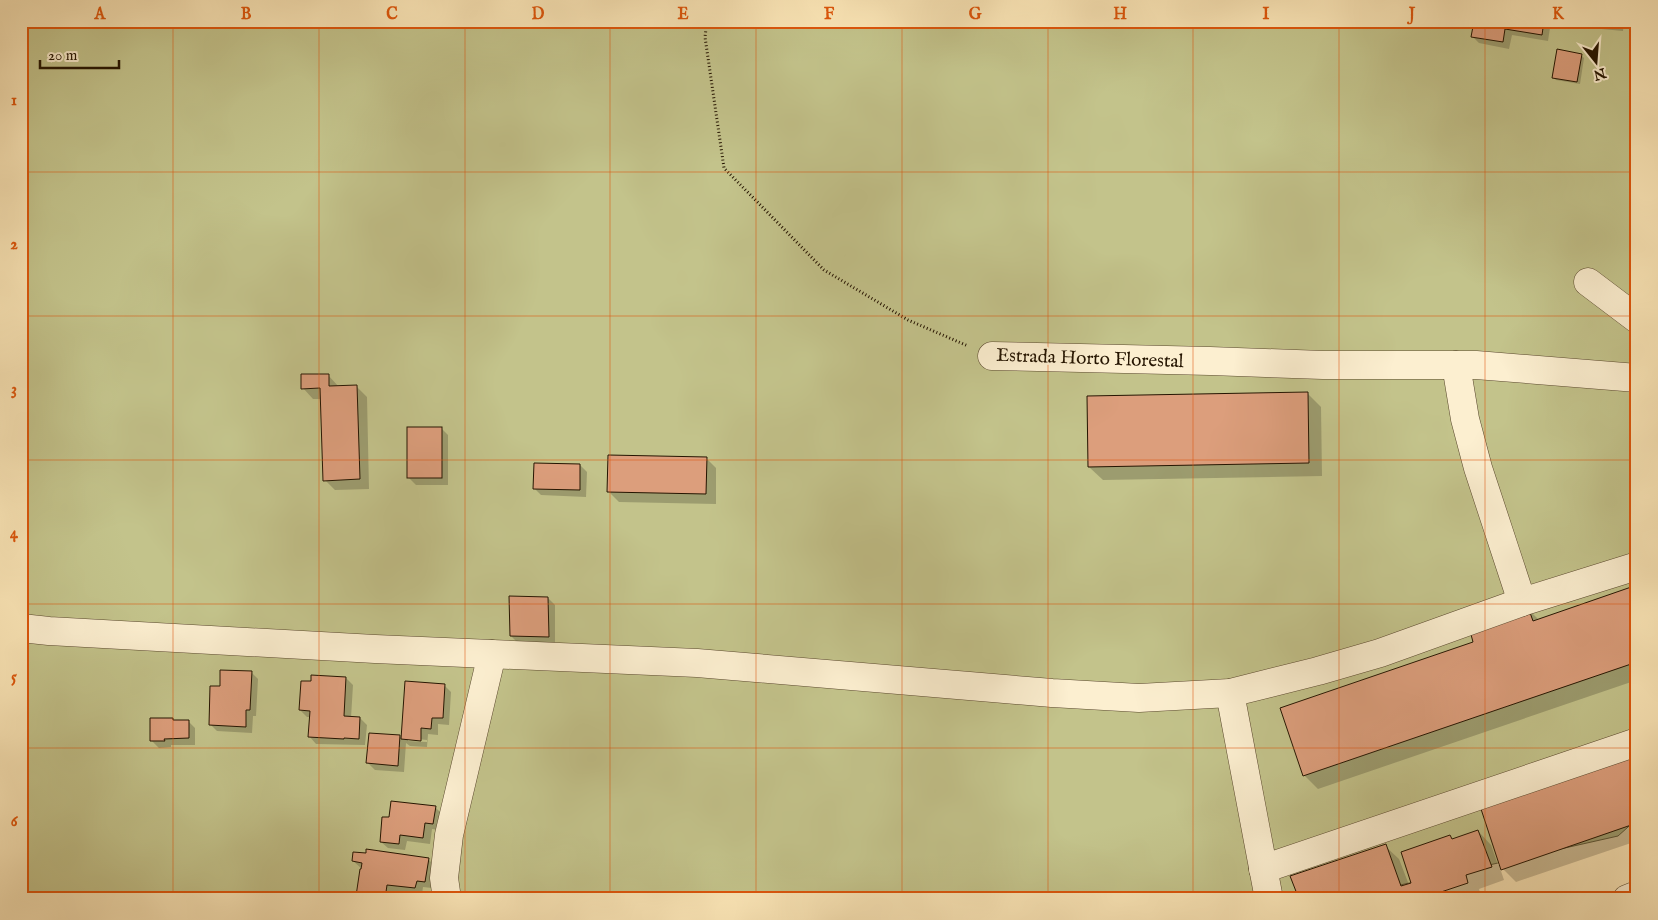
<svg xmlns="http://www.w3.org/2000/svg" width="1658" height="920" viewBox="0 0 1658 920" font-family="'IM FELL English',serif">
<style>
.green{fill:#c3c38b;stroke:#746c46}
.shadow{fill:#0003;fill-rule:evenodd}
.building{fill:#dc9e7c;stroke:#241400}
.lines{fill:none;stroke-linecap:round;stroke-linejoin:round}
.street-casing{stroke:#5a482e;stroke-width:29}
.path{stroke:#241400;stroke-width:3;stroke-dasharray:1 2.5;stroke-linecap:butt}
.street{stroke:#fcefd0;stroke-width:28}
.grid{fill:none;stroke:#de560b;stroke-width:1;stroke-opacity:0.55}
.labels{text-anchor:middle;stroke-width:4.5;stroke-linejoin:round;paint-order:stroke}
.street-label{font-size:19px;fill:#241400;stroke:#fcefd0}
.neatline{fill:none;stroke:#de560b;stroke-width:2}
.grid-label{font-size:16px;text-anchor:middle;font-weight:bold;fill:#de560b}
</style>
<rect width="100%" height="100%" fill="#fbe6b7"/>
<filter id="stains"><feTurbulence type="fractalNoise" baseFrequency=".004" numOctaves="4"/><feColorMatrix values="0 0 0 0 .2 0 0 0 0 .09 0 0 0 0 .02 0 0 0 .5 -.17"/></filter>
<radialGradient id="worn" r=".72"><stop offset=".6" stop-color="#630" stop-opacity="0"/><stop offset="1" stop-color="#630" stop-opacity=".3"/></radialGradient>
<polygon class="green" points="21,21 1637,21 1637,819 1618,836 1338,899 21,899"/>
<g class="shadow">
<polygon points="1486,21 1551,21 1548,41 1512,35 1509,49 1479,43 1472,36 1486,24"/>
<polygon points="1574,21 1624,21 1623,31 1580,27"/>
<polygon points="1581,55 1584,58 1580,84 1556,80 1553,77"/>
<polygon points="328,375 339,387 356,386 367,397 369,489 335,490 325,480 322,399 313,399 303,388"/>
<polygon points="1307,393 1321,407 1322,476 1103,480 1089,467"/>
<polygon points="441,428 448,435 448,485 416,485 409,478"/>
<polygon points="706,458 716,468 716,504 619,502 608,491"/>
<polygon points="580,465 587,472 586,497 541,495 534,488"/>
<polygon points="1637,587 1637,680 1318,789 1304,775 1475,643 1528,609 1539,620"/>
<polygon points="548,598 555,605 555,643 518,643 511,636"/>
<polygon points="251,672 258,679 256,716 253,716 252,733 217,731 210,724 221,687"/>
<polygon points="346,678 353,685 351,718 360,718 367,725 365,745 316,744 310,737 311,717 307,717 300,710"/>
<path d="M406,683L444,685L451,692L449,725L438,724V735L428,734L427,747L410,746L406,743L404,772L375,770L368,763L400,736L403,739ZM408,738L427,740V742L408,741Z"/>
<polygon points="173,719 175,721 188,721 195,728 195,745 171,745 171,747 159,748 152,741"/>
<polygon points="1637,757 1637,841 1516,882 1499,865 1504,880 1479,889 1481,896 1474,899 1300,899 1385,846 1399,859 1409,885 1413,884 1450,837 1453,840 1478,831 1491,845 1498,865 1501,864"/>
<polygon points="435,807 442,814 440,830 432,829 430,844 407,841 405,850 388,848 381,842 390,819"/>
<polygon points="428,859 435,866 432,888 423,887 422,894 393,891 393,899 361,899 357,895 361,868 353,861"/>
</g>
<g class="building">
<polygon points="1474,21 1485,23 1485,21 1544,21 1542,35 1505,29 1503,42 1471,37"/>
<polygon points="1557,49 1582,54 1577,82 1552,78"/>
<polygon points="301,374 329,374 329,386 357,385 360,479 323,481 320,388 301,389"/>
<polygon points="1308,392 1309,463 1088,467 1087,396"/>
<rect x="407" y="427" width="35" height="51"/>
<polygon points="608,455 707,457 706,494 607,492"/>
<polygon points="534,463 580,464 580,490 533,489"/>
<polygon points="1637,585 1637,662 1303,776 1280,708 1473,642 1469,627 1528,607 1533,621"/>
<polygon points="509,596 548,597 549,637 510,636"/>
<polygon points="220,670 252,671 250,710 246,710 246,727 209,725 210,686 220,686"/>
<polygon points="311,675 346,677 344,716 360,717 359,739 344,738 344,739 308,737 310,711 299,710 301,681 311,681"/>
<polygon points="405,681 445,684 443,718 432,718 431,729 421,728 421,741 401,739"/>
<polygon points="150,718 173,718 173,720 189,720 189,738 164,739 165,741 150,741"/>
<polygon points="369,733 400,735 398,766 366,763"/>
<polygon points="1637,756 1637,823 1501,870 1481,809"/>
<polygon points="391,801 436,806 433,824 425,823 423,838 400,835 399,844 380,842 382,817 389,817"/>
<polygon points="1478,830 1492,867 1466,875 1468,883 1420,899 1299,899 1290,876 1386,844 1401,886 1411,883 1401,852 1450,835 1452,839"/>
<polygon points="366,849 429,858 425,882 417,881 415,888 387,885 385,899 356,896 360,869 361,869 362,863 352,861 353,852 366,853"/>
</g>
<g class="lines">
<g class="street-casing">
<g id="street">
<polyline points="1588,282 1637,319"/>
<polyline points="992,356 1210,361 1323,365 1476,365 1637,378"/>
<polyline points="1456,365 1465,419 1478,468 1522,602"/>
<polyline points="21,628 49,631 375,649 697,663 1052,693 1139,698 1230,693 1318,671 1380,653 1522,602 1637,566"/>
<polyline points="1230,693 1269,899"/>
<polyline points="1263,869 1637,742"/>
<polyline points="447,899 444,878 449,835 492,654"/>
<polyline points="1627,899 1637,895"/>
</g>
</g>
<polyline class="path" points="707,21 705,37 724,168 824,270 908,320 968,346"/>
<use href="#street" class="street"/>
</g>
<path class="grid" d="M173,21V899M319,21V899M465,21V899M610,21V899M756,21V899M902,21V899M1048,21V899M1193,21V899M1339,21V899M1485,21V899M21,172H1637M21,316H1637M21,460H1637M21,604H1637M21,748H1637"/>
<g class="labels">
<g class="street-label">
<text transform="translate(1090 357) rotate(2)" y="7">Estrada Horto Florestal</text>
</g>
</g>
<rect width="1658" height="920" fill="none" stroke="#fbe6b7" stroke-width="55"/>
<g transform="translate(1596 62) rotate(163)" stroke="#fcefd0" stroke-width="4" paint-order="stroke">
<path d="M0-4L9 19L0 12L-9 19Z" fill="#241400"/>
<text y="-8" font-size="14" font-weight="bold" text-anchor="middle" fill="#241400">N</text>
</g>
<path d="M40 60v8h79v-8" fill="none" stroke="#241400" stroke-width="2.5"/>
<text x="48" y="60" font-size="15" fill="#241400" stroke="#fcefd0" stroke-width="4" paint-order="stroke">20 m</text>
<rect x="28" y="28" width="1602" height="864" class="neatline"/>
<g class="grid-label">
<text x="100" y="19">A</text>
<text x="246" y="19">B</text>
<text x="392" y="19">C</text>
<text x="538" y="19">D</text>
<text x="683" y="19">E</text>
<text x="829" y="19">F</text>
<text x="975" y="19">G</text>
<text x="1120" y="19">H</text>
<text x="1266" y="19">I</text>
<text x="1412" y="19">J</text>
<text x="1558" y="19">K</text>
<text x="14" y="105">1</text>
<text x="14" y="249">2</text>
<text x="14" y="394">3</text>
<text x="14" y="538">4</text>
<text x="14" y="682">5</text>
<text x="14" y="826">6</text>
</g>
<rect width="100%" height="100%" filter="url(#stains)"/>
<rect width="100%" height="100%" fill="url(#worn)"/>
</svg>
